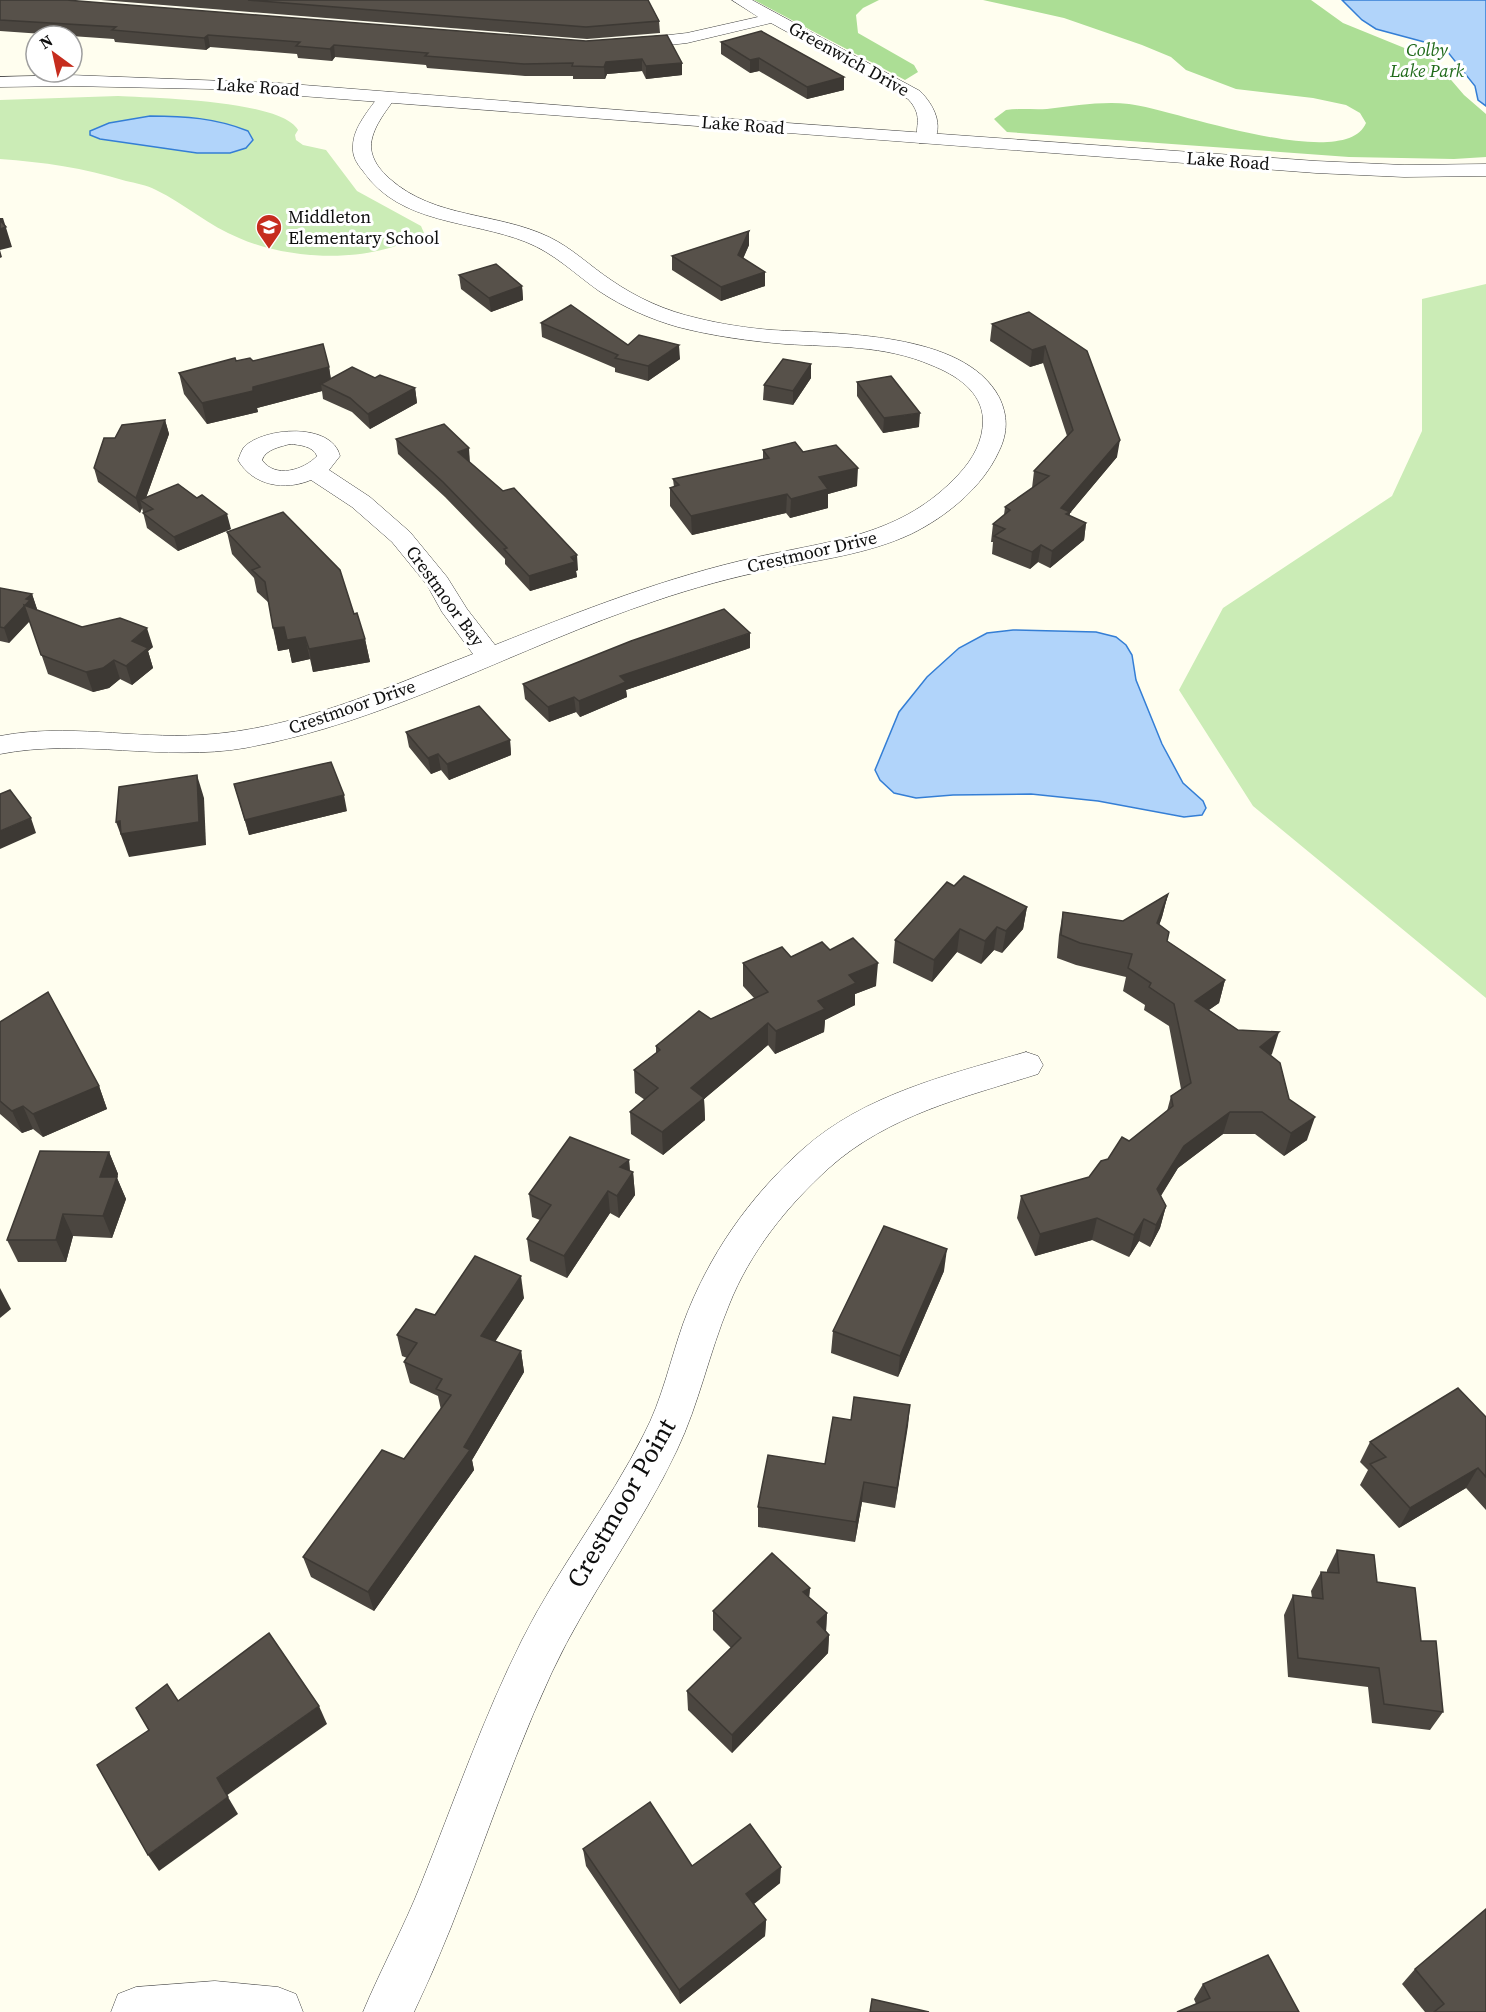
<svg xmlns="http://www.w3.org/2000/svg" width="1486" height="2012" viewBox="0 0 1486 2012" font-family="'Source Serif 4',serif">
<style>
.green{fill:#cbecb6}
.forest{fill:#acde95}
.water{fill:#b1d4fa;stroke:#347ed5;stroke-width:1.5}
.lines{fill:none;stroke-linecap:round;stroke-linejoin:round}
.minor-casing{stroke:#414141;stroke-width:1}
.tertiary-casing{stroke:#414141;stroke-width:1}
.minor{fill:#fff;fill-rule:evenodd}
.tertiary{fill:#fff;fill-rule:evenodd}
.wall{fill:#4b4640}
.shaded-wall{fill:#3d3934}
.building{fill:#57514a;stroke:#3d3934;stroke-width:1.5}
.labels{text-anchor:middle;stroke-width:6;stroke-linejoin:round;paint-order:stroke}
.far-park-label{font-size:18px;font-style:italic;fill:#206a1a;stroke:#fff}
.far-street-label{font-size:18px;fill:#0e0e0e;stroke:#fff}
.far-poi-label{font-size:18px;fill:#0e0e0e;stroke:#fff;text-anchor:start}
.near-street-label{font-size:26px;fill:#0e0e0e;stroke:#fff}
</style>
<rect width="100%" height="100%" fill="#fffeef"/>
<g class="green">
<path d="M118,96C152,98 281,100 298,130L295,135L296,140L303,145L326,150L357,191L421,226L424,233C374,264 291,261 239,238C209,226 185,204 156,190C147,185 135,183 126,181C84,168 43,162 0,159V100Z"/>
<polygon points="1486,284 1486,998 1253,806 1179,690 1223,608 1392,496 1422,431 1422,299"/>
</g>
<g class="forest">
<polygon points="754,0 879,0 863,8 856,15 858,33 914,65 918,72 905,80"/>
<path d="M983,0H1311L1343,23L1434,60L1464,95L1486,114V157L1454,159L1349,157L1007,132L994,119L1006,110C1020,108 1034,110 1047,109C1074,106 1102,101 1129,104C1169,108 1345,174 1366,123L1360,113L1346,105L1313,98L1236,89L1186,70L1171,57L1142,45L1064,18Z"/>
</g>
<g class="water">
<polygon points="1342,0 1486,0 1486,106 1478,100 1475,86 1447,51 1428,43 1376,29 1362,20"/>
<path d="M150,116C184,116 216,118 248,131L253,140L246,148L230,153H197L100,139L90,135V131L109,123Z"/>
<polygon points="1013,630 1096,632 1116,637 1126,645 1132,655 1136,680 1162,744 1183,783 1203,801 1206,808 1202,815 1184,817 1098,801 1031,794 953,795 916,798 894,793 880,780 875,770 899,712 927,677 959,648 987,633"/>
</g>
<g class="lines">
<g class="minor-casing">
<g id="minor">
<path d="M732,0H752L920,91C934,105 944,125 933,143H919C912,129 926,118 908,99L771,23L687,43L625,50L619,49L617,45L619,41L625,40L687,33L758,17Z"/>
<path d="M387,92L393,93L396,97C386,111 371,129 371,147C372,161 381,171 390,179C435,219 497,212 549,237C572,248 590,266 611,280C637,298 666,311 697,318C721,324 747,328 772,330C836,334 964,331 999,397C1008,415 1008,433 999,451C983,487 946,517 911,534C868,554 819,560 773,569C733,577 693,588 655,601C517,647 389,722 245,748C164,762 81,738 0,754V736C67,723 133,739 200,735C296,730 385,688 473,654L442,612L427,585L392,542L352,507L311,480C285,491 253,486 238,460C240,456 241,451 244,447C264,427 332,422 340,456L329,470L370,497L410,532L447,577L467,609L495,645C581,611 666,577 757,557C833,540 902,536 959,474C973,459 983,441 983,420C982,391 956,375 931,365C885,345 834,347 785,344C749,341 713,336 678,327C650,319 623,307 599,291C575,274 554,253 526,242C471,220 400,225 363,171C357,164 352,156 353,146C353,127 370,109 381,93ZM290,444C300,445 313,446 317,456C304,470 275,479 262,460C266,449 280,447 290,444Z"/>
<path d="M1026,1052L1038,1056L1043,1065L1038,1074C965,1097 888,1115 829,1168C787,1206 750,1252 729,1305C709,1353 699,1404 677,1450C641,1527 588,1595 552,1672C500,1783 467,1902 414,2012H363C381,1969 404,1927 421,1884C454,1802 483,1718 522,1640C558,1568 608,1506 644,1434C662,1400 670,1361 683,1324C708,1256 749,1197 803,1149C865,1094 948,1075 1026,1052Z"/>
<polygon points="215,1981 278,1987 296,1994 303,2012 111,2012 118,1994 136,1987"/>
</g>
</g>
<g class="tertiary-casing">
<polygon id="tertiary" points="70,75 278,83 746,120 1316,161 1404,165 1486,164 1486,176 1404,177 1316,173 209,89 70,86 0,87 0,77"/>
</g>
<use href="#minor" class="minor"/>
<use href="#tertiary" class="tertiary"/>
</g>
<g class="wall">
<polygon points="0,0 586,41 667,35 682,75 646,79 642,71 607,74 605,79 573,79 573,76 525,76 427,68 426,65 335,57 332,61 298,58 297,54 210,47 206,50 115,42 114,39 0,31"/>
<polygon points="101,0 648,0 659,21 660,33 587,39"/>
<polygon points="721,42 844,77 844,90 807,99 759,71 750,73 721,54"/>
<polygon points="749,231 749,245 743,259 765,272 765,286 721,301 672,270 672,256"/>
<polygon points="459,275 522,286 523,300 491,312 461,289"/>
<polygon points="1029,312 1117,457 1070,513 1069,516 1086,523 1084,540 1050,568 1038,562 1030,569 992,554 993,542 991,542 993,524 1004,515 1005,507 1032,488 1034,471 1067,436 1043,363 1030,367 990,341 992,324"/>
<polygon points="541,323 628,345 680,359 648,381 615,372 615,368 542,337"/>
<polygon points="236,361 253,361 329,367 331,379 375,378 415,388 417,403 370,429 352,412 323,399 322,391 257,408 258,412 207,424 184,394 179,373"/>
<polygon points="811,364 811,378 793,405 763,400 764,385"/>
<polygon points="857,382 919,427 883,433 857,396"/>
<polygon points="165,420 169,434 146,498 231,529 178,551 147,528 142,508 140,513 98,482 94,468 115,438"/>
<polygon points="396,439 470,463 578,570 576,571 577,577 530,591 505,564 505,559 445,497 398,454"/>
<polygon points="763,450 803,452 857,486 828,494 828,508 790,518 786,513 692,535 670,506 670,488 674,487 673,479 763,459"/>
<polygon points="227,532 354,614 365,639 370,662 313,672 310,659 292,663 289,649 278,651 269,603 257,592 254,578 232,554"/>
<polygon points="0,588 32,594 37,609 36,610 82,627 153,647 148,651 153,668 132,685 120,679 109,688 93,692 48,674 30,621 9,643 0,641"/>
<polygon points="750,648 626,690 627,697 580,717 576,712 549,722 525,699 523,684"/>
<polygon points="406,732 510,740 511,755 449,780 441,770 431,774 409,747"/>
<polygon points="234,784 347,811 249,835"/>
<polygon points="954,886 1027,907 1023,929 1002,953 994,950 981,964 957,952 932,982 893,963 895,940"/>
<polygon points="1168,894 1162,917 1159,925 1167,941 1225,980 1219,1003 1209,1010 1272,1054 1270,1055 1307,1140 1284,1156 1255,1134 1223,1134 1178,1168 1161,1196 1166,1206 1160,1228 1150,1247 1139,1241 1129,1257 1092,1240 1035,1256 1017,1218 1021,1196 1089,1177 1129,1141 1167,1111 1171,1096 1181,1089 1169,1026 1144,1010 1145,1005 1123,991 1126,977 1076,965 1057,958 1059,935 1063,912 1123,921"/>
<polygon points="830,950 876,986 855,994 855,1005 825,1020 824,1032 775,1054 768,1045 704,1099 705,1120 663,1155 631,1134 630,1112 645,1100 635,1093 634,1070 656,1053 656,1046 754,998 743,986 743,963 791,957"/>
<polygon points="0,1022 99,1086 107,1109 43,1137 33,1129 22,1133 0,1114"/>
<polygon points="109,1152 118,1174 117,1178 126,1199 112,1238 73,1236 66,1262 18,1262 7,1240"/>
<polygon points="629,1160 630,1171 633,1172 635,1195 619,1218 610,1213 567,1278 530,1261 527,1239 540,1220 532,1217 529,1194"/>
<polygon points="944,1271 898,1377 831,1353 833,1331"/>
<polygon points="524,1298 495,1341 521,1351 524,1372 472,1460 474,1470 374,1611 311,1577 303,1557 404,1459 441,1410 438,1396 410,1383 404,1362 407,1358 402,1356 397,1335 435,1315"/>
<polygon points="910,1405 895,1508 862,1502 855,1542 758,1527 758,1507 825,1464 851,1420"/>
<polygon points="1486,1417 1486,1510 1466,1488 1399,1528 1360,1485 1368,1470 1360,1462 1370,1442"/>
<polygon points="1337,1550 1377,1582 1421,1641 1443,1712 1430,1730 1372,1723 1368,1687 1288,1677 1284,1615 1293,1595 1312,1598 1311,1591 1321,1572 1327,1572 1327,1570"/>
<polygon points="810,1588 809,1598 827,1613 826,1631 829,1635 828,1653 732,1753 688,1710 687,1691 731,1648 713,1630 713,1611"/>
<polygon points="583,1849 692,1866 780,1883 754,1904 766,1920 765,1936 680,2004 586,1866"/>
<polygon points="1415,1969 1486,2012 1425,2012 1402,1984"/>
<polygon points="1203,1984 1299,2012 1196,2004 1194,1999"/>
</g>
<g class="shaded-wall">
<polygon points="208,35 210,47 206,50 204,38"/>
<polygon points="334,45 335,57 332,61 330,49"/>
<polygon points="759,58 759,71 750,73 750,60"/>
<polygon points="642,59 642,71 607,74 605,79 604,67 606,62"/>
<polygon points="682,63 682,75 646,79 646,66"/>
<polygon points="844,77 844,90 807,99 807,87"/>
<polygon points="0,218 3,218 12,247 0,250 2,257 0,258"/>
<polygon points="749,231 749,245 738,269 738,255"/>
<polygon points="765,272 765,286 721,301 721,287"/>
<polygon points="522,286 523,300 491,312 489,298"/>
<polygon points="679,345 680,359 648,381 648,366"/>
<polygon points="1045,346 1043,363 1030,367 1032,350"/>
<polygon points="811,364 811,378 793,405 793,391"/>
<polygon points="329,367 332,388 321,384 322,391 257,408 258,412 207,424 202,403 253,387"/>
<polygon points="415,388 417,403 370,429 368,414"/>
<polygon points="920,413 919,427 883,433 884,418"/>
<polygon points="165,420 169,434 144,503 140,500 142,508 140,513 136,498"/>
<polygon points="1120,440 1117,457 1070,513 1067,529 1061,508"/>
<polygon points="469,448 470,463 458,452"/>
<polygon points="858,468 857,486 828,494 828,508 790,518 791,499 819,477"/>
<polygon points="787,494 786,513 692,535 691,516"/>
<polygon points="227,514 231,529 178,551 174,537"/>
<polygon points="1086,523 1084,540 1050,568 1052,551"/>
<polygon points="1041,545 1038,562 1030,569 1032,552"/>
<polygon points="577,555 578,570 576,571 577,577 530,591 529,576"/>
<polygon points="32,594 37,609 34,612 35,615 9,643 4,628 26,599"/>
<polygon points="284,627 305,637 310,659 292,663 289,649 278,651 273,628"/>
<polygon points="147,628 153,647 148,651 153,668 132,685 126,666 132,641"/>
<polygon points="750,633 750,648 626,690 627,697 580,717 579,701 620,676"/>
<polygon points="365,639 370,662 313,672 309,649"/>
<polygon points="114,660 120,679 109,688 93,692 86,672"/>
<polygon points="574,697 576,712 549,722 548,707"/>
<polygon points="510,740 511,755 449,780 447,764"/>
<polygon points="438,754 441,770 431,774 428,758"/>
<polygon points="197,775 204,798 206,845 129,857 116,822"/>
<polygon points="344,795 347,811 249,835 245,820"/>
<polygon points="31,818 36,833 0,849 0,831"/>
<polygon points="1168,894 1162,917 1152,946 1157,923"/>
<polygon points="1027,907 1023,929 1002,953 1006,931"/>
<polygon points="997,927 994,950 981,964 985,941"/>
<polygon points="960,929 957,952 932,982 934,960"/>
<polygon points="878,963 876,986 855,994 855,1005 825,1020 824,1032 775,1054 776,1031 818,1001 849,975"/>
<polygon points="1225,980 1219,1003 1189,1023 1195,1001"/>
<polygon points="768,1023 768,1045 704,1099 705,1120 663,1155 662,1132 691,1088"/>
<polygon points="1279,1032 1272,1054 1253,1070 1260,1047"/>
<polygon points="99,1086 107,1109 43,1137 33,1114"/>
<polygon points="23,1106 33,1129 22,1133 12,1111"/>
<polygon points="1230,1112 1223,1134 1178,1168 1151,1211 1157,1189 1184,1146"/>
<polygon points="1315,1117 1307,1140 1284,1156 1291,1133"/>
<polygon points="109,1152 118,1174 117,1178 126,1199 112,1238 103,1216 100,1177"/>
<polygon points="629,1160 630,1176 633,1172 635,1195 619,1218 617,1196 620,1167"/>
<polygon points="608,1191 610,1213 567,1278 564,1256"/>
<polygon points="1166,1206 1160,1228 1150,1247 1156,1225"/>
<polygon points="63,1214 73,1236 66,1262 56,1240"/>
<polygon points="1097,1218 1092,1240 1035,1256 1040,1234"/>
<polygon points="1144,1219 1139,1241 1129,1257 1134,1235"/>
<polygon points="947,1249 944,1271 898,1377 900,1356"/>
<polygon points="521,1276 524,1298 485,1357 481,1336"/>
<polygon points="0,1288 11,1309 0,1318"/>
<polygon points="521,1351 524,1372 472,1460 474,1470 374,1611 368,1592 464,1447"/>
<polygon points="910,1405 908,1426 895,1508 897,1488"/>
<polygon points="1478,1468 1466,1488 1399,1528 1410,1508"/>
<polygon points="864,1482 862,1502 855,1542 856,1522"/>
<polygon points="810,1588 808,1608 803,1592"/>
<polygon points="827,1613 826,1632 817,1622"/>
<polygon points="829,1635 828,1653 732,1753 732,1735"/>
<polygon points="319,1706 327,1724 226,1796 217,1778"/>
<polygon points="228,1797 238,1814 159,1871 148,1855"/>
<polygon points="781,1867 780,1883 746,1910 746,1894"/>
<polygon points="766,1920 765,1936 680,2004 679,1990"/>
</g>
<g class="building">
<polygon points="0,0 66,0 586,41 667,35 682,63 646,66 642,59 606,62 604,67 572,66 573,63 524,64 425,56 428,53 334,45 330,49 296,46 300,42 208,35 204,38 112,30 116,27 0,20"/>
<polygon points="248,0 648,0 659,21 586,27"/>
<polygon points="761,31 844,77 807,87 759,58 750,60 721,42"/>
<polygon points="0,220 6,227 0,229"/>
<polygon points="749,231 738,255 765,272 721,287 672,256"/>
<polygon points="496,264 522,286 489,298 459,275"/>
<polygon points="571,305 628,345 639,335 679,345 648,366 615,358 618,355 541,323"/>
<polygon points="1029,312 1087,351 1120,440 1061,508 1070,512 1066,514 1086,523 1052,551 1041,545 1032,552 994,536 1005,529 993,524 1010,510 1005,507 1049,476 1034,471 1073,430 1045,346 1032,350 992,324"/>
<polygon points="323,344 329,367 253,387 253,391 202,403 179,373 235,358 236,361 250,358 253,361"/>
<polygon points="783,359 811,364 793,391 764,385"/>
<polygon points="352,367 375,378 380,375 415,388 368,414 350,398 321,384"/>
<polygon points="891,376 920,413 884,418 857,382"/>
<polygon points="165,420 136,498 94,468 104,438 115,438 122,425"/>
<polygon points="444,424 469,448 458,452 503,491 514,488 577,555 571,557 575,562 529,576 504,549 507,548 443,482 396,439"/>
<polygon points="795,442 803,452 836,445 858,468 819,477 828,489 791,499 787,494 691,516 670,488 679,485 673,479 769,458 763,450"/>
<polygon points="178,484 197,498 202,495 227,514 174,537 143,513 153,509 140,500"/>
<polygon points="283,512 340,570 354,614 357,613 365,639 309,649 305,637 287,640 284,627 273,628 265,582 252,570 260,567 227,532"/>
<polygon points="0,588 32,594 26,599 30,600 4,628 0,627"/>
<polygon points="24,605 82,627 120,618 147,628 132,641 148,648 126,666 114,660 103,668 86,672 41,655"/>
<polygon points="724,609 750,633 620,676 626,682 579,701 574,697 548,707 523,684 631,641"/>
<polygon points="479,706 510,740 447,764 438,754 428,758 406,732"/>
<polygon points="331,762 344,795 245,820 234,784"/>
<polygon points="197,775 199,822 121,834 120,821 116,822 119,787"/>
<polygon points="10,790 31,818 0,831 0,794"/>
<polygon points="964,876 1027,907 1006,931 997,927 985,941 960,929 934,960 895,940 947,882 954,886"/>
<polygon points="1168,894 1157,923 1169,932 1167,941 1225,980 1195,1001 1238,1030 1279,1032 1260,1047 1280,1063 1289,1099 1315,1117 1291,1133 1262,1112 1230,1112 1184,1146 1157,1189 1166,1206 1156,1225 1144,1219 1134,1235 1097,1218 1040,1234 1021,1196 1089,1177 1101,1161 1108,1159 1122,1137 1129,1141 1173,1106 1171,1096 1191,1083 1174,1004 1149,987 1151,983 1128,968 1132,954 1080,943 1061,935 1063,912 1123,921"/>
<polygon points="853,938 878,963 849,975 856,983 818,1001 825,1009 776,1031 768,1023 691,1088 704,1098 662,1132 630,1112 658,1088 634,1070 660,1050 656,1046 699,1011 711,1019 768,992 743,963 782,947 791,957 822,942 830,950"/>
<polygon points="48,992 99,1086 33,1114 23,1106 12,1111 0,1101 0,1022"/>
<polygon points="570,1137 629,1160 620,1167 633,1172 617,1196 608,1191 564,1256 527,1239 551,1205 529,1194"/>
<polygon points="40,1151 109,1152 100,1177 117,1177 103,1216 63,1214 56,1240 7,1240"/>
<polygon points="884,1226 947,1249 900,1356 833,1331"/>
<polygon points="475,1256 521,1276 481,1336 521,1351 464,1447 470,1450 368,1592 303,1557 382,1450 404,1459 451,1395 436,1389 442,1379 404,1362 417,1343 397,1335 416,1309 435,1315"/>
<polygon points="1458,1388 1486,1417 1486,1477 1478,1468 1410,1508 1370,1464 1386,1457 1370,1442"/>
<polygon points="854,1397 910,1405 897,1488 864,1482 856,1522 758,1507 768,1455 825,1464 833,1417 851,1420"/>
<polygon points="1337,1550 1374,1555 1377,1582 1415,1588 1421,1641 1436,1641 1443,1712 1384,1704 1379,1668 1298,1658 1293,1595 1323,1599 1321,1572 1339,1573"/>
<polygon points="772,1553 810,1588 803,1592 827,1613 817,1622 829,1635 732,1735 687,1691 741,1638 713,1611"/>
<polygon points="269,1633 319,1706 217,1778 228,1797 148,1855 97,1765 149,1730 136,1708 167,1684 178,1701"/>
<polygon points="650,1802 692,1866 750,1824 781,1867 746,1894 766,1920 679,1990 583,1849"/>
<polygon points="1486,1909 1486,2012 1434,2012 1444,2004 1415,1969"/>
<polygon points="1268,1955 1299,2012 1177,2012 1210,1998 1203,1984"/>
<polygon points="872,1999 929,2012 870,2012"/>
</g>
<defs>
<g id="school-pin" transform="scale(1.35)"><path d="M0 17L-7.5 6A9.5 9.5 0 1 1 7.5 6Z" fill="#c62d1e" stroke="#fff"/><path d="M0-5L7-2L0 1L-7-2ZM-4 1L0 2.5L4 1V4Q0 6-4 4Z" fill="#fff"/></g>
</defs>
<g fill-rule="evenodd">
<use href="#school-pin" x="269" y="227"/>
</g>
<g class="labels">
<g class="far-park-label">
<text x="1427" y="56">Colby<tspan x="1427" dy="21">Lake Park</tspan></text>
</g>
<g class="far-street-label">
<text transform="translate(849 59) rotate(29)" y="6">Greenwich Drive</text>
<text transform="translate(258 87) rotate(4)" y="6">Lake Road</text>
<text transform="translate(743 125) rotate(4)" y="6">Lake Road</text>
<text transform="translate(1228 161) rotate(4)" y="6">Lake Road</text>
<text transform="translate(812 552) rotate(-13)" y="6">Crestmoor Drive</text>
<text transform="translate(445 596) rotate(54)" y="6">Crestmoor Bay</text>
<text transform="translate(352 707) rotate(-19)" y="6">Crestmoor Drive</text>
</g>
<g class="far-poi-label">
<text x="288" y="223">Middleton<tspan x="288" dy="21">Elementary School</tspan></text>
</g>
<g class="near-street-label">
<text transform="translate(621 1503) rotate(-60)" y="9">Crestmoor Point</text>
</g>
</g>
<g transform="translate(54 54) rotate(327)"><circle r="28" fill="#ffffff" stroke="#9f9f9f" stroke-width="1.5"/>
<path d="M0-4.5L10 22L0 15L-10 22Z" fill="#c62d1e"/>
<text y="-9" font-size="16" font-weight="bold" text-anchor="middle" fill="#0e0e0e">N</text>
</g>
</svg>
